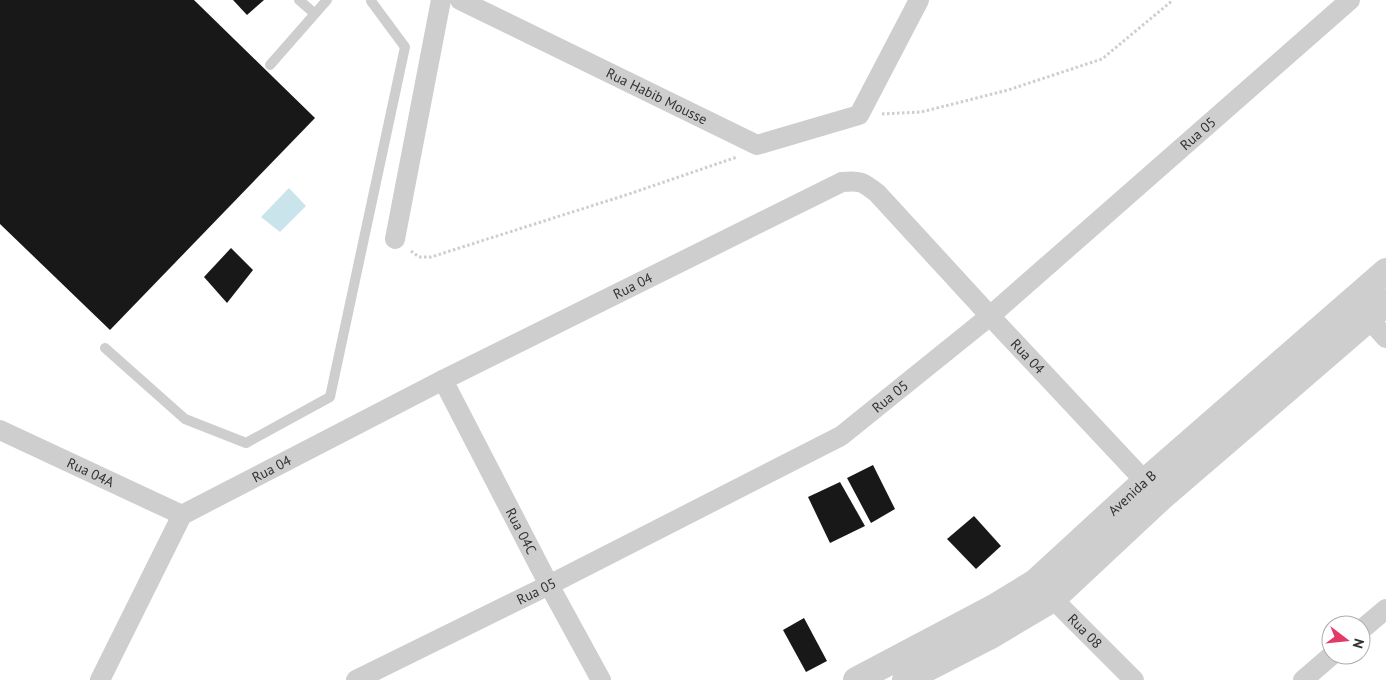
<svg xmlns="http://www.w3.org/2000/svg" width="1386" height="680" viewBox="0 0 1386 680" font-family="'PT Sans',sans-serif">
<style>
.water{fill:#cae4eb}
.building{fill:#181818}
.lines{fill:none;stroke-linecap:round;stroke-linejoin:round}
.path{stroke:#cecece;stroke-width:3;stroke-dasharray:2.5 2.5;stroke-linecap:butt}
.service{stroke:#cecece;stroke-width:10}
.minor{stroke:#cecece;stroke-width:20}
.tertiary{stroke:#cecece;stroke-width:26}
.labels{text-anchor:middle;stroke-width:5;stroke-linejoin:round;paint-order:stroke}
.street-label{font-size:14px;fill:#313131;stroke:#fff}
</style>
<rect width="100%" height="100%" fill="#fff"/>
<polygon class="water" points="289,188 306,206 280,232 261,217"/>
<g class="building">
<polygon points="0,0 194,0 315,118 110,330 0,224"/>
<polygon points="233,0 264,0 247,15"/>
<polygon points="231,248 253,270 227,303 204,277"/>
<polygon points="873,465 895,509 871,523 847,478"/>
<polygon points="840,482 865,526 830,543 808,497"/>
<polygon points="974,516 1001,546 976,569 947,539"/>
<polygon points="804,618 827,661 806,672 783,630"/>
</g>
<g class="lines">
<g class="path">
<polyline points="882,114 921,112 961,102 1008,90 1102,59 1173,0"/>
<polyline points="411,251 419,257 431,257 629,194 737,157"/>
</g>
<g class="service">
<polyline points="299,0 314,13"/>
<polyline points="270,65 327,0"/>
<polyline points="105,348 185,419 246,443 330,397 405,47 371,1"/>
</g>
<g class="minor">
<path id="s1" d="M460,0L757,145L859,115L919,0"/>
<polyline points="395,239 441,0"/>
<polyline points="1360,309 1386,338"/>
<path id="s2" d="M443,380L549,585L601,680"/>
<path id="s3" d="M0,430L182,515"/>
<path id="s4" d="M1044,590L1134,680"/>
<polyline points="1361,630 1386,609"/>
<path id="s5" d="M100,680L182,515L443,380L842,182C860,180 863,182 877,193L990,316L1155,492"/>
<path id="s6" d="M356,680L549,585L841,436L990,316L1350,0"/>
<polyline points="1303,680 1332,655"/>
</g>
<g class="tertiary">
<path id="s7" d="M856,680L994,607L1035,582L1145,481L1386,271"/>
<polyline points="905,680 989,637 1053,599 1160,499 1369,319 1386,302"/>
</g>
</g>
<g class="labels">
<g class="street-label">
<text dy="5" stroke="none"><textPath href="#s1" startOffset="219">Rua Habib Mousse</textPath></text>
<text dy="5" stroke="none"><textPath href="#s6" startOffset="1011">Rua 05</textPath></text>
<text dy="5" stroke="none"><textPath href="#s5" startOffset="690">Rua 04</textPath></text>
<text dy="5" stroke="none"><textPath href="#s5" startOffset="1184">Rua 04</textPath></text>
<text dy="5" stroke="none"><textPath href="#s6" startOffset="606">Rua 05</textPath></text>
<text dy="5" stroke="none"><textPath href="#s5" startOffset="285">Rua 04</textPath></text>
<text dy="5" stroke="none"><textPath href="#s3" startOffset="100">Rua 04A</textPath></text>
<text dy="5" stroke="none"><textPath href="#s7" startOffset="336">Avenida B</textPath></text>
<text dy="5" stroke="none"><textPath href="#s2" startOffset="170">Rua 04C</textPath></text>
<text dy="5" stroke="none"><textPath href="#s6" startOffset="201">Rua 05</textPath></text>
<text dy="5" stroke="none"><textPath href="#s4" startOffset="58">Rua 08</textPath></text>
</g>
</g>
<g transform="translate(1346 640) rotate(106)"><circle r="24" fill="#ffffff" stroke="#adadad"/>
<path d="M0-4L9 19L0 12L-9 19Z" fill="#e23a66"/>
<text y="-8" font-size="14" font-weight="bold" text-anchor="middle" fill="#313131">N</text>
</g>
</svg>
